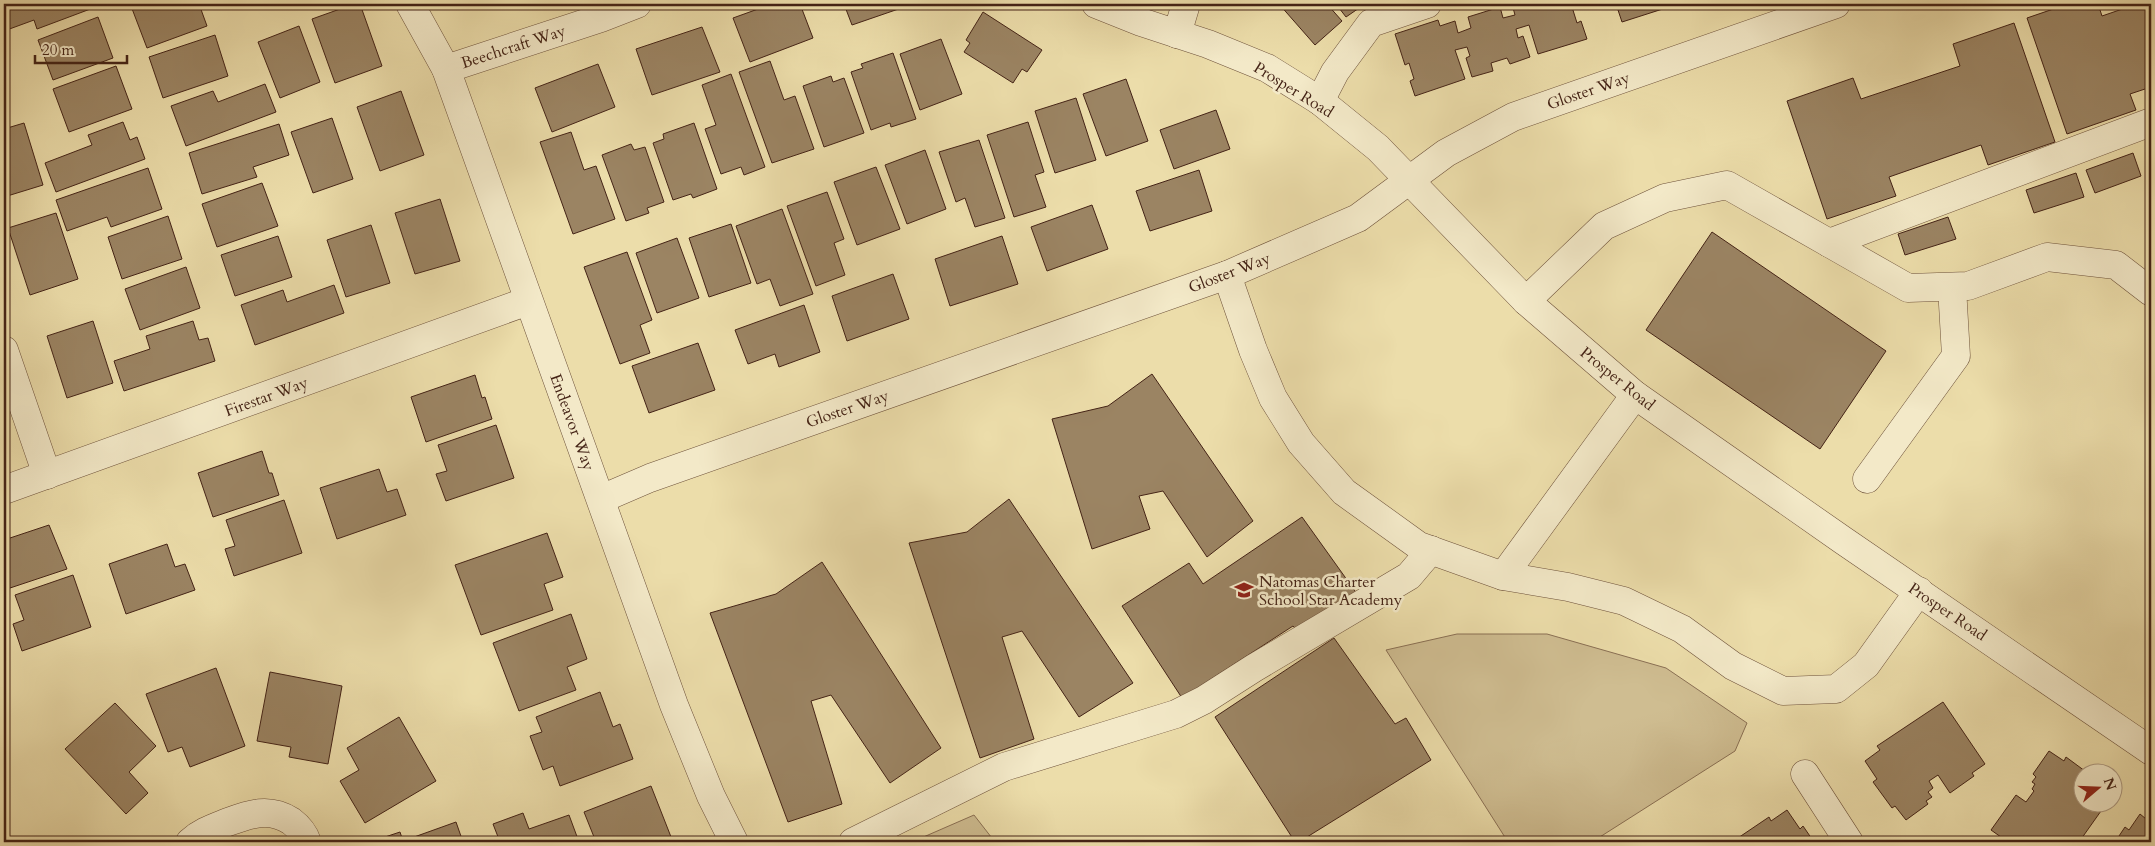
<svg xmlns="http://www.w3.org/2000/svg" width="2155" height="846" viewBox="0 0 2155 846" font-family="Cardo,serif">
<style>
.green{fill:#cfbd91;stroke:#8a7054}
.building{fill:#9b8463;stroke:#442316}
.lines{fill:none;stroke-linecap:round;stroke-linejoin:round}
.minor-casing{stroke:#6e523b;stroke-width:29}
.minor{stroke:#f3e9c8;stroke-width:28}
.labels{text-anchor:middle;stroke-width:5;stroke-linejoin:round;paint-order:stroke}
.street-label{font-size:16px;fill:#442316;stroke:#f3e9c8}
.poi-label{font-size:16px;fill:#442316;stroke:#f3e9c8;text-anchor:start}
</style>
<rect width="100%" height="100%" fill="#ecddaa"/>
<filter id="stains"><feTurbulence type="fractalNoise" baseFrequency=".004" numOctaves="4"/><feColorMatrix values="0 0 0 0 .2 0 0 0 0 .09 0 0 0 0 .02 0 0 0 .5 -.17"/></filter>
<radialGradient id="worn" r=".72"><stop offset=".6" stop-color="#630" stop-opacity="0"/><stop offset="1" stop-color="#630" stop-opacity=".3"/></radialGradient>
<g class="green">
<polygon points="1457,634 1547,634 1666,668 1747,723 1735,751 1592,842 1508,842 1386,650"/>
<polygon points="974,815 995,842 912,842"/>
</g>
<g class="building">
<polygon points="4,4 92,4 93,8 37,29 34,20 4,31"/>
<polygon points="136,4 199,4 207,26 147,48 131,6"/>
<polygon points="354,4 360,4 382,66 335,83 312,19"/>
<polygon points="772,4 800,4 813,38 750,62 733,18"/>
<polygon points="844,4 913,4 852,25"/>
<polygon points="1279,4 1327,4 1342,21 1315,45"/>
<polygon points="1336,4 1365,4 1346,17"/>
<polygon points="1512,4 1575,4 1576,6 1572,7 1577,23 1581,21 1587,39 1538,54 1529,25 1516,29 1518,38 1523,36 1530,57 1510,64 1507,58 1491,63 1493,71 1472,77 1466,58 1470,56 1467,47 1455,50 1465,79 1415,96 1410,81 1414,79 1409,63 1405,65 1395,34 1438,20 1440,26 1455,21 1458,33 1471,28 1468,17 1500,7 1503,18 1515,15"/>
<polygon points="1616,4 1672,4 1672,6 1622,22"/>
<polygon points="2068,4 2098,4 2102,16 2137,4 2151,4 2151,87 2130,94 2136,110 2067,134 2027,18"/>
<polygon points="983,12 1042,50 1027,72 1022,69 1013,83 964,52 970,43 966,40"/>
<polygon points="98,17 113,58 53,80 38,40"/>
<polygon points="2014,23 2055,142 1988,165 1981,145 1889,177 1896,196 1827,219 1787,101 1853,78 1861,99 1960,66 1953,44"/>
<polygon points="299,26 320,82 280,98 258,42"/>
<polygon points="702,27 720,72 652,95 636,49"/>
<polygon points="215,35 228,76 163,98 149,57"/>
<polygon points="941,39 962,94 920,110 900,54"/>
<polygon points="893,53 916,119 891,127 890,123 871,130 851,72 863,68 861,64"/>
<polygon points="770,61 784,100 795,96 814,149 772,163 739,72"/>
<polygon points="598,64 615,107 552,132 535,88"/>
<polygon points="116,66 132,109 69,132 53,89"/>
<polygon points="731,74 765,167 744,175 741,167 721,174 705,129 716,125 702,85"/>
<polygon points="831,76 833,82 844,78 864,133 824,147 803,86"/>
<polygon points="1126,79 1148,141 1106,156 1083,94"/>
<polygon points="265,84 276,112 186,146 171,106 213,91 218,102"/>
<polygon points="401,91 424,155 380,171 357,107"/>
<polygon points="1076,98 1096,160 1055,173 1035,111"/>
<polygon points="1216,110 1230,149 1174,169 1160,130"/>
<polygon points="332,118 353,179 313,193 291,132"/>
<polygon points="123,122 130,140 137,137 145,159 56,192 45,163 92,145 88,135"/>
<polygon points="1028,122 1044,172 1035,175 1046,207 1014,217 987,135"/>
<polygon points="24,123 43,185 4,197 4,129"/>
<polygon points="694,123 717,189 693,198 691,194 673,200 653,143 664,139 663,134"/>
<polygon points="279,124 289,155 253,167 257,177 202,194 189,153"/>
<polygon points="571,132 584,170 596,166 615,219 573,234 540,142"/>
<polygon points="979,140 1005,218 975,227 965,198 956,202 939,152"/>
<polygon points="631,144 634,150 645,147 664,202 647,208 649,213 626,221 602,155"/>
<polygon points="925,150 946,209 907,224 885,165"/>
<polygon points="2133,153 2141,176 2095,193 2086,170"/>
<polygon points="876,167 900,229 857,245 834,182"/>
<polygon points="148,168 162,209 111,227 107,217 67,231 56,200"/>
<polygon points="1199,170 1212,211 1150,231 1136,191"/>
<polygon points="2076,173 2084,197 2034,213 2026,190"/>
<polygon points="262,183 278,226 217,247 202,204"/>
<polygon points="827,192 844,239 834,243 845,275 816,286 787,206"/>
<polygon points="440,199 460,261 415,274 395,213"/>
<polygon points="1092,205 1108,249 1047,271 1031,227"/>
<polygon points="782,209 813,294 780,306 770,279 757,284 736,226"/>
<polygon points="56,213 78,279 30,295 8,228"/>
<polygon points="168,216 182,259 122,279 108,237"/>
<polygon points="1948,217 1956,239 1905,255 1898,234"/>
<polygon points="731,224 751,283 709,297 689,238"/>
<polygon points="371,225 390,283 346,297 327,240"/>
<polygon points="1712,232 1886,351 1820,449 1646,330"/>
<polygon points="278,236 292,277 235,296 221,255"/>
<polygon points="1002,236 1018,284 950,306 935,259"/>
<polygon points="677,238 699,298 657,313 636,253"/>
<polygon points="627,252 652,320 640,325 650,353 620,364 584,267"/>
<polygon points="186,267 200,308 140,330 125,289"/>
<polygon points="893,274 909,319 847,341 832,296"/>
<polygon points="334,285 344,313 255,345 241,305 283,290 287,302"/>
<polygon points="804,305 820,352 779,367 775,354 748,364 735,330"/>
<polygon points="93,321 113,383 67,398 47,336"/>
<polygon points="193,321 199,340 208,338 215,361 124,391 114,361 150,349 146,336"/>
<polygon points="698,343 715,390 649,413 632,366"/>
<polygon points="1152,374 1253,521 1207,557 1163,491 1139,496 1150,529 1092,549 1052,419 1108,406"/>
<polygon points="475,375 482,398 485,397 492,419 426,442 411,397"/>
<polygon points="496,425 514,478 446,501 436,474 447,471 438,445"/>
<polygon points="262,451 269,473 272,473 279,495 213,517 198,473"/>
<polygon points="379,469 387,492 397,489 406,515 337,539 320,488"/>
<polygon points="1009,499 1133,683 1079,717 1022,631 1002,637 1034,739 980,758 909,543 967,532"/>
<polygon points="284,500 302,553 234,576 225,549 235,546 226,520"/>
<polygon points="1302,517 1360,598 1301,635 1293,626 1182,698 1122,606 1189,563 1203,584"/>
<polygon points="49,525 67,569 4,590 4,540"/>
<polygon points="547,533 563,577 544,584 553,610 481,635 455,565"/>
<polygon points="167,544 175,567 185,564 195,590 126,614 109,564"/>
<polygon points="822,562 941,748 890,783 831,695 811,701 842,804 788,822 710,613 776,594"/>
<polygon points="73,575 91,627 22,651 13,624 24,620 15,595"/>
<polygon points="571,614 587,659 567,667 576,690 519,711 493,643"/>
<polygon points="1334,638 1395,724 1406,718 1431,760 1299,842 1295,842 1215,717"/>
<polygon points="216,668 245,746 190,767 182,747 168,752 146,694"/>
<polygon points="270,672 342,686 328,764 289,757 291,747 257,741"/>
<polygon points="600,692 613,727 620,724 633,759 560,786 553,766 543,770 530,736 542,732 536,717"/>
<polygon points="1943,702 1985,764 1972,773 1974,776 1950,793 1938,775 1929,781 1933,788 1928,792 1932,797 1926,801 1928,804 1906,820 1895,806 1892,808 1873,782 1877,779 1865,761 1880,750 1877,746"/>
<polygon points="115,703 156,746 129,772 148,793 126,814 65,749"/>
<polygon points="399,717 436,781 365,823 340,781 359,770 347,748"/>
<polygon points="2049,751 2064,761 2066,757 2089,774 2082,774 2082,804 2101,804 2097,808 2101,811 2079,842 2008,842 1991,830 2016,795 2026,802 2034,791 2032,789 2035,784 2032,782 2036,777 2033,774"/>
<polygon points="651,786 673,842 596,842 584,812"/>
<polygon points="1787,810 1800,829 1803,826 1814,842 1732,842 1769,817 1771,821"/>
<polygon points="523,813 529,829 569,815 579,842 500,842 493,824"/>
<polygon points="2140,814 2151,823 2151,842 2115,842 2125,827 2129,830"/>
<polygon points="456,822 463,842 370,842 400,832 403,841"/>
</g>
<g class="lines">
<g class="minor-casing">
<g id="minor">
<polyline points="410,4 446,69 674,705 711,796 734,842"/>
<polyline points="1096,4 1141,22 1208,44 1267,68 1320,101 1378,148 1526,301 1635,395 1844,541 2151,751"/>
<polyline points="1177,34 1186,4"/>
<polyline points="446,69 601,18 637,4"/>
<polyline points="1320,101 1335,72 1371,23 1427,4"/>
<polyline points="2151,122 1829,243 1908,288 1968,286 2047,257 2116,265 2151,292"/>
<polyline points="1227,275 1253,350 1273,398 1301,443 1344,492 1419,546 1503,576 1568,587 1624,601 1682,629 1733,666 1783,691 1836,689 1866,665 1919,591"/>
<polyline points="1526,301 1604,226 1665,198 1727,185 1829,243"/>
<polyline points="4,350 47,475"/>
<polyline points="1867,479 1956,356 1952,287"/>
<polyline points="4,490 528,301"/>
<polyline points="601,499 650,478 1227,275 1358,218 1446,153 1513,117 1836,4"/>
<polyline points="1503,576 1635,395"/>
<polyline points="1805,774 1849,842"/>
<path d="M190,842C201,832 213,828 228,822C250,814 269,807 291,821C299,827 304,833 307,842"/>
<polyline points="853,842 1004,767 1176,714 1204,700 1254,668 1409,576 1431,550"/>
</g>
</g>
<use href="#minor" class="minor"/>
</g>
<defs>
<g id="school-bare" transform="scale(1.5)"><path d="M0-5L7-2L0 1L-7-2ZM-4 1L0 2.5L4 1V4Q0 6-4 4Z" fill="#8f2418" stroke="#f3e9c8" stroke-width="2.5" paint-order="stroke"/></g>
</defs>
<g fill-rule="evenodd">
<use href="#school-bare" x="1244" y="590"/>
</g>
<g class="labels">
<g class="street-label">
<text transform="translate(513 46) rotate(-18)" y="6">Beechcraft Way</text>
<text transform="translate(1294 89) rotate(32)" y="6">Prosper Road</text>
<text transform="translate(1588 90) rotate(-19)" y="6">Gloster Way</text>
<text transform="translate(1229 272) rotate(-21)" y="6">Gloster Way</text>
<text transform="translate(1618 378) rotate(39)" y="6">Prosper Road</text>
<text transform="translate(266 396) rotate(-20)" y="6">Firestar Way</text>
<text transform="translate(847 408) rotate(-19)" y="6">Gloster Way</text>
<text transform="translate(573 422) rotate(70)" y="6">Endeavor Way</text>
<text transform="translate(1948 611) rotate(34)" y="6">Prosper Road</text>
</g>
<g class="poi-label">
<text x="1259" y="587">Natomas Charter<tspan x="1259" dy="18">School Star Academy</tspan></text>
</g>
</g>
<rect width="2155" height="846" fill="none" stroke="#ecddaa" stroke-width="20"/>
<rect x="5" y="5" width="2145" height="836" fill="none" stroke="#442316" stroke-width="2.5"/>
<rect x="10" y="10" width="2135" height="826" fill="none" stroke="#442316"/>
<g transform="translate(2098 788) rotate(71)"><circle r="24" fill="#f3e9c8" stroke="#ad9a81"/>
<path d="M0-4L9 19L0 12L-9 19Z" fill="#8f2418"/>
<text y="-8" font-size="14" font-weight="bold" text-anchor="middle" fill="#442316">N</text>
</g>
<path d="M35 55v8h92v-8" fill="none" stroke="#442316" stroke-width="2.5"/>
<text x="42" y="55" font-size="15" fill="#442316" stroke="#f3e9c8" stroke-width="4" paint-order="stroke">20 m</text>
<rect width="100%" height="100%" filter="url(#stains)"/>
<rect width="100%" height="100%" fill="url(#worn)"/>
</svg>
